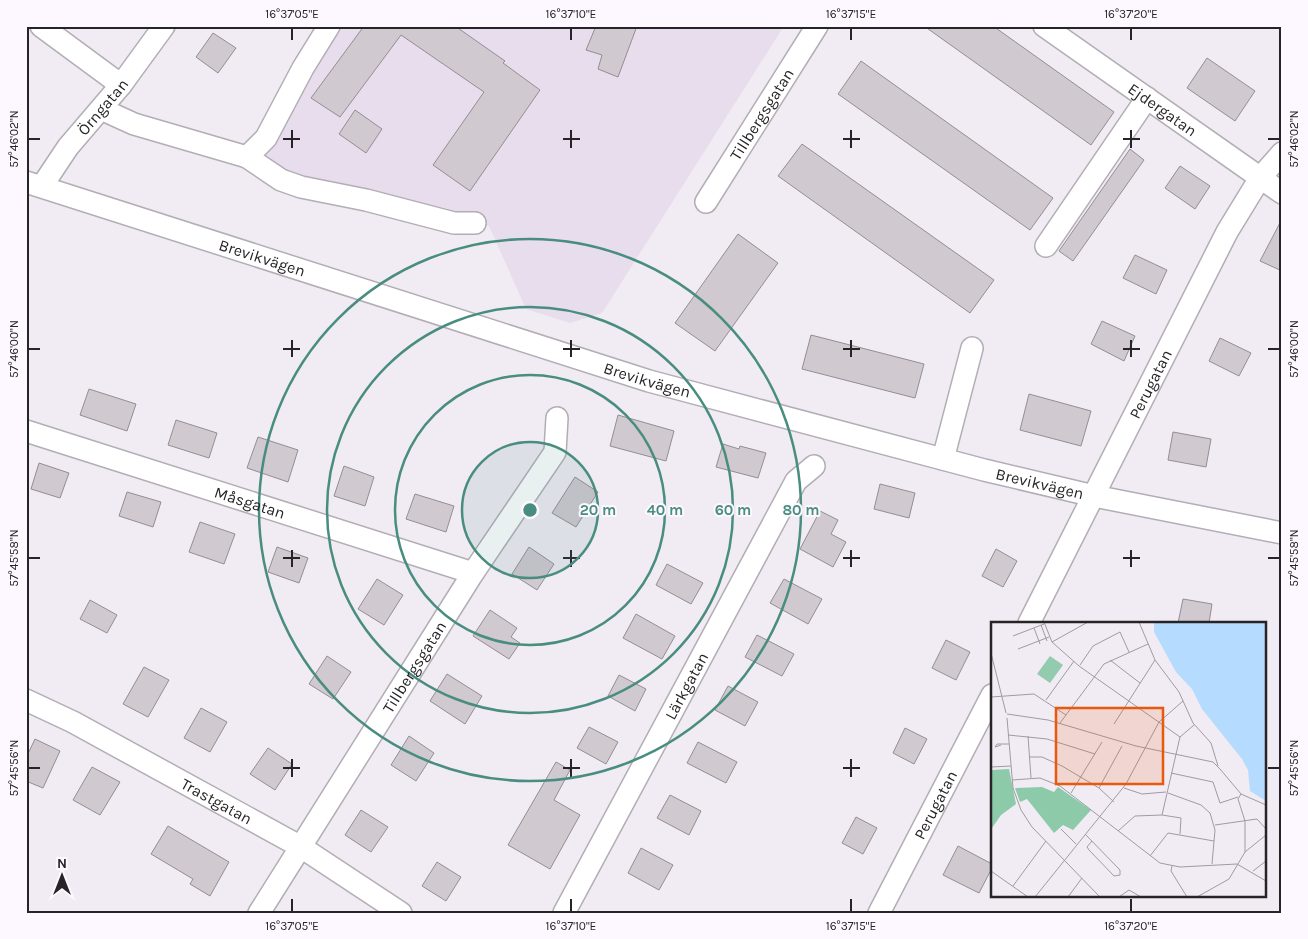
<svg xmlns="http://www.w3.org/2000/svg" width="1308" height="939" viewBox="0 0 1308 939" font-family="Karla,sans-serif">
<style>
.built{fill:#e8ddec}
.building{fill:#d0c9d0;stroke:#948d94}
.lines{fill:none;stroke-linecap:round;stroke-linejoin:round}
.minor-casing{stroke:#b3adb5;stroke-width:24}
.minor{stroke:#fff;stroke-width:21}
.ticks{fill:none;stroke:#272427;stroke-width:2}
.ring{fill:none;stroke:#498d81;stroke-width:2.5}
.labels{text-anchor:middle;stroke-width:4;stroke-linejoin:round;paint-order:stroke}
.street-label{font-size:16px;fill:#272427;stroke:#fdf8ff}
.inset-road{fill:none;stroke:#a09ba1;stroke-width:1}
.view{fill:#e8590c;fill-opacity:0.15;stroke:#e8590c;stroke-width:2.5}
.inset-edge{fill:none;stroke:#272427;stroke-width:2.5}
.centre{fill:#498d81;stroke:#fdf8ff;stroke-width:2.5}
.ring-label{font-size:15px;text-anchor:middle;font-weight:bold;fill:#498d81;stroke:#fdf8ff;stroke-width:4;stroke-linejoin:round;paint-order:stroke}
.neatline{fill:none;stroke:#272427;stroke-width:2}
.ticks-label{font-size:12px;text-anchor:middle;fill:#272427}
</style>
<rect width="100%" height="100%" fill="#f1ebf3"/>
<polygon class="built" points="338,26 784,26 602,313 570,323 526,309 489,226 445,208 398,198 295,179 261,154"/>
<g class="building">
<polygon points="364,26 455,26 505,61 503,63 540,90 470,191 433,165 484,92 401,35 340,117 311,98"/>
<polygon points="596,26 637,26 618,77 598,69 602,55 586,50"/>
<polygon points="924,26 993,26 1114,112 1091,145"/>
<polygon points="213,33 236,48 218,73 196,57"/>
<polygon points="1207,58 1255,91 1235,121 1187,88"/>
<polygon points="861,61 1053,198 1030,230 838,94"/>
<polygon points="355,110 382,129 366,153 339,134"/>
<polygon points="802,144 994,280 970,313 778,176"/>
<polygon points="1130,149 1144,160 1073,261 1059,251"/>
<polygon points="1180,166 1210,186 1195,209 1165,188"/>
<polygon points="1282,219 1282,271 1260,261"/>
<polygon points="738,234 778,263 715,351 675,323"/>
<polygon points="1135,255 1167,270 1156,294 1123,278"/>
<polygon points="1102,321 1135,336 1124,361 1091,344"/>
<polygon points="811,335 924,364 915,398 802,369"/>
<polygon points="1220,338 1251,353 1239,376 1209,361"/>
<polygon points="89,389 136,404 127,431 80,415"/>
<polygon points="1029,394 1091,411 1081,446 1020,430"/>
<polygon points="618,415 674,431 666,461 610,446"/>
<polygon points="176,420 217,433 209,458 168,445"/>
<polygon points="1173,432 1211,439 1206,467 1168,460"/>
<polygon points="258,437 298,450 288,482 247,468"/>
<polygon points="723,444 739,449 740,446 766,453 758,478 716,467"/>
<polygon points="39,463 69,473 60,498 31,489"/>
<polygon points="344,466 374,477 365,506 334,496"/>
<polygon points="575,477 598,492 576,527 552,513"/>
<polygon points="880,484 915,493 909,518 874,509"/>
<polygon points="127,492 161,502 153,527 119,516"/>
<polygon points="415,494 454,506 446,532 406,519"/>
<polygon points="820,511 838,520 831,534 846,542 833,567 800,549"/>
<polygon points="200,522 235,534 224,564 189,552"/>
<polygon points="277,547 308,558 299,583 268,572"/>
<polygon points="529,547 554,564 537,590 512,574"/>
<polygon points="996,549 1017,561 1003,587 982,576"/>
<polygon points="667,564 703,583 691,604 656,585"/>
<polygon points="377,579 403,595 384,625 358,609"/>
<polygon points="784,579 822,599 808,624 770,603"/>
<polygon points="1183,599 1212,604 1209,623 1178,623"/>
<polygon points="90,600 117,615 107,633 80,619"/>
<polygon points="490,610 517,628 511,637 520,643 509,659 473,636"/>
<polygon points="636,614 675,636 662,659 623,638"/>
<polygon points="757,635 794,654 782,676 745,657"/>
<polygon points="946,640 970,652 956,680 932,668"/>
<polygon points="327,656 351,672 333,699 309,684"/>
<polygon points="144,667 169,680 148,717 123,704"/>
<polygon points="447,674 482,696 465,724 430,701"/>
<polygon points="619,675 646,689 635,711 608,696"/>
<polygon points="728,686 758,702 745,726 715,710"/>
<polygon points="201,708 227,722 210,752 184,738"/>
<polygon points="589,727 618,742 606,764 577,748"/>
<polygon points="905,728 927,739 914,764 893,753"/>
<polygon points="409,736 434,753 416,781 391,765"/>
<polygon points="35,739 60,751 43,788 26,781 26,758"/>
<polygon points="698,742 737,762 726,783 687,763"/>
<polygon points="268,748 292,764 275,790 250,774"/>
<polygon points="556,762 570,770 554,800 580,815 550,869 508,845"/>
<polygon points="92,767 120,782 100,815 73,800"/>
<polygon points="670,795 701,811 689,835 657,818"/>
<polygon points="361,810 388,827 371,852 345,835"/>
<polygon points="856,817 877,828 863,854 842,843"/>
<polygon points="168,826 229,862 210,896 190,884 193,879 151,854"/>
<polygon points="958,846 992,864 992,868 979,893 943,875"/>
<polygon points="641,848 673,865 659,890 628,873"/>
<polygon points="437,862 461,877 446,901 422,886"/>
</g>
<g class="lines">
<g class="minor-casing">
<g id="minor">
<polyline points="41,26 121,85"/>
<polyline points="329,26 303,68 266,138 247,157 281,180 301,187 366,200 454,223 475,223"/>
<path id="s1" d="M1044,26L1282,193"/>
<polyline points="101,109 134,124 247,157"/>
<path id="s2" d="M26,182L649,381L984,470L1094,496L1282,533"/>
<path id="s3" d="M42,186L68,147L121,85L164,26"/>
<path id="s4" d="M706,202L817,26"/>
<polyline points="1046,246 1147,98"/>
<path id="s5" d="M26,431L473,573"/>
<polyline points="943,459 972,348"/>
<path id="s6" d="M1029,623L1227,232L1260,178L1282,153"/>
<path id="s7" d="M26,700L73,722L301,847L401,913"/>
<path id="s8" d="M259,913L473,573L555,452L557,418"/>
<path id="s9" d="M564,913L796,481L814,466"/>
<path id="s10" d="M879,913L992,695"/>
</g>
</g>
<use href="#minor" class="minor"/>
</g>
<path class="ticks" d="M292,28V40M571,28V40M851,28V40M1131,28V40M292,130V148M571,130V148M851,130V148M1131,130V148M28,139H40M283,139H300M563,139H580M843,139H860M1123,139H1140M1268,139H1280M292,340V357M571,340V357M851,340V357M1131,340V357M28,349H40M283,349H300M563,349H580M843,349H860M1123,349H1140M1268,349H1280M292,550V567M571,550V567M851,550V567M1131,550V567M28,558H40M283,558H300M563,558H580M843,558H860M1123,558H1140M1268,558H1280M292,759V777M571,759V777M851,759V777M28,768H40M283,768H300M563,768H580M843,768H860M1268,768H1280M292,899V912M571,899V912M851,899V912M1131,899V912"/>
<circle cx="530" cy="510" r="68" fill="#498d81" fill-opacity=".12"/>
<g class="ring">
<circle cx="530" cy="510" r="68"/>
<circle cx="530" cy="510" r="135"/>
<circle cx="530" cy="510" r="203"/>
<circle cx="530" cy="510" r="271"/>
</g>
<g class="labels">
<g class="street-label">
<text dy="6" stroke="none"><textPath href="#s3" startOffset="100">Örngatan</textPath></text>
<text dy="6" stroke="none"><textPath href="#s1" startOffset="145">Ejdergatan</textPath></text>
<text dy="6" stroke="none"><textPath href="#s4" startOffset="104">Tillbergsgatan</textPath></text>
<text dy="6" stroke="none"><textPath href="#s2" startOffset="248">Brevikvägen</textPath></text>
<text dy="6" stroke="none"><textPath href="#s2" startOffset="652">Brevikvägen</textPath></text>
<text dy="6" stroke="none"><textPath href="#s6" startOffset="268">Perugatan</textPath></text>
<text dy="6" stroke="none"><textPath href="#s2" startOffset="1058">Brevikvägen</textPath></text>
<text dy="6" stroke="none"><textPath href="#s5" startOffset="235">Måsgatan</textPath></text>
<text dy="6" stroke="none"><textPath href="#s8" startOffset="291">Tillbergsgatan</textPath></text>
<text dy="6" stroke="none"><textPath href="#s9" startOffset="258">Lärkgatan</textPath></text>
<text dy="6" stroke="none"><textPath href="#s7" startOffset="216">Trastgatan</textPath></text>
<text dy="6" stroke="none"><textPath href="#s10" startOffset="122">Perugatan</textPath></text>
</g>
</g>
<g transform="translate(991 622)">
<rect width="275" height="275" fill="#f1ebf3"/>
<path d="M59,34L72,43L59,61L46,52Z" fill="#92cbad"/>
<path d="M18,147L25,182L10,193L1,206V148ZM51,165L63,170L67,165L100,188L82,208L72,203L63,211L36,177L29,180L24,166Z" fill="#8ccaaa"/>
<path d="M163,0H275V179L259,169L257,148L251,137L211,87L201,67L185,50L163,10Z" fill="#b5dbfe"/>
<path class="inset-road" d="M53,0L61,20L88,44L189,115M148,0L164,38L188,70L202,101L220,121L227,144M50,3L56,19M43,6L49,22M22,14L53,2M61,20L97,0M27,27L58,15M0,31L15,91M119,38L149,61M89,43L102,24L129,10L138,30M0,75L43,72L75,93M55,78L83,39M16,92L57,98L145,124L222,140L229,147M16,96L22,166L30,188L41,205L109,275M69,101L113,42L157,22M123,102L164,38M17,113L56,117L104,132M37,114L40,156M10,123L4,125L6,122H18M38,135H51L71,144L108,166L123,180M0,145L20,144M180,151L222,160L229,181L247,175M21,158L49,156L69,164L169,241L189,245L246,242L275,259M108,166L131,124M133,166L151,172L175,170M80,171L111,120M177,171L210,183L219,191L224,208L221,242M250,172L275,183M171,193L189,115L203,103M224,203L266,197L275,207M70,207L85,222M127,209L144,194L171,193L190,196L189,212M94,212L129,248V253L123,254L98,228L96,225L101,219M254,230L275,213M159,234L177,211L223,219M181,244L180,249L196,275M0,249L37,275M262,249L275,239M22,264L55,219M44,275L135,162L168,100L192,79M77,275L91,256M128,275L138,268L150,275M206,275L238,257L254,230V199L247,177L250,172L229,147"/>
<path class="view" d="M65,86H172V162H65Z"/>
<rect width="275" height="275" class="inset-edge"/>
</g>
<circle cx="530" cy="510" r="8" class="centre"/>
<g class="ring-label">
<text x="598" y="515">20 m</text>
<text x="665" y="515">40 m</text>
<text x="733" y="515">60 m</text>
<text x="801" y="515">80 m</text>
</g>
<rect width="1308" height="939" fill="none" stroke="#fdf8ff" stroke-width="55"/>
<g transform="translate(62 876)" stroke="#fdf8ff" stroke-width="4" paint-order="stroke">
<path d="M0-4L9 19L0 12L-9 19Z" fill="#272427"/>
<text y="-8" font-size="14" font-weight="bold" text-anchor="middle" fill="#272427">N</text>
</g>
<rect x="28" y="28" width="1252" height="884" class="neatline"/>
<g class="ticks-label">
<text x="292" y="18">16°37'05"E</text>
<text x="571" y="18">16°37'10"E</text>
<text x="851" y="18">16°37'15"E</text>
<text x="1131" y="18">16°37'20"E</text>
<text transform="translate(14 139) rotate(-90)" y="4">57°46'02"N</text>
<text transform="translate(1294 139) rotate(-90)" y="4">57°46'02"N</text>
<text transform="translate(14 349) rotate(-90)" y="4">57°46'00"N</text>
<text transform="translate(1294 349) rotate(-90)" y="4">57°46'00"N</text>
<text transform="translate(14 558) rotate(-90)" y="4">57°45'58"N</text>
<text transform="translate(1294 558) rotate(-90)" y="4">57°45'58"N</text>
<text transform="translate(14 768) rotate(-90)" y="4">57°45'56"N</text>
<text transform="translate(1294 768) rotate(-90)" y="4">57°45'56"N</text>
<text x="292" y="930">16°37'05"E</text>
<text x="571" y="930">16°37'10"E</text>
<text x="851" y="930">16°37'15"E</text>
<text x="1131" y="930">16°37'20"E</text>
</g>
</svg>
